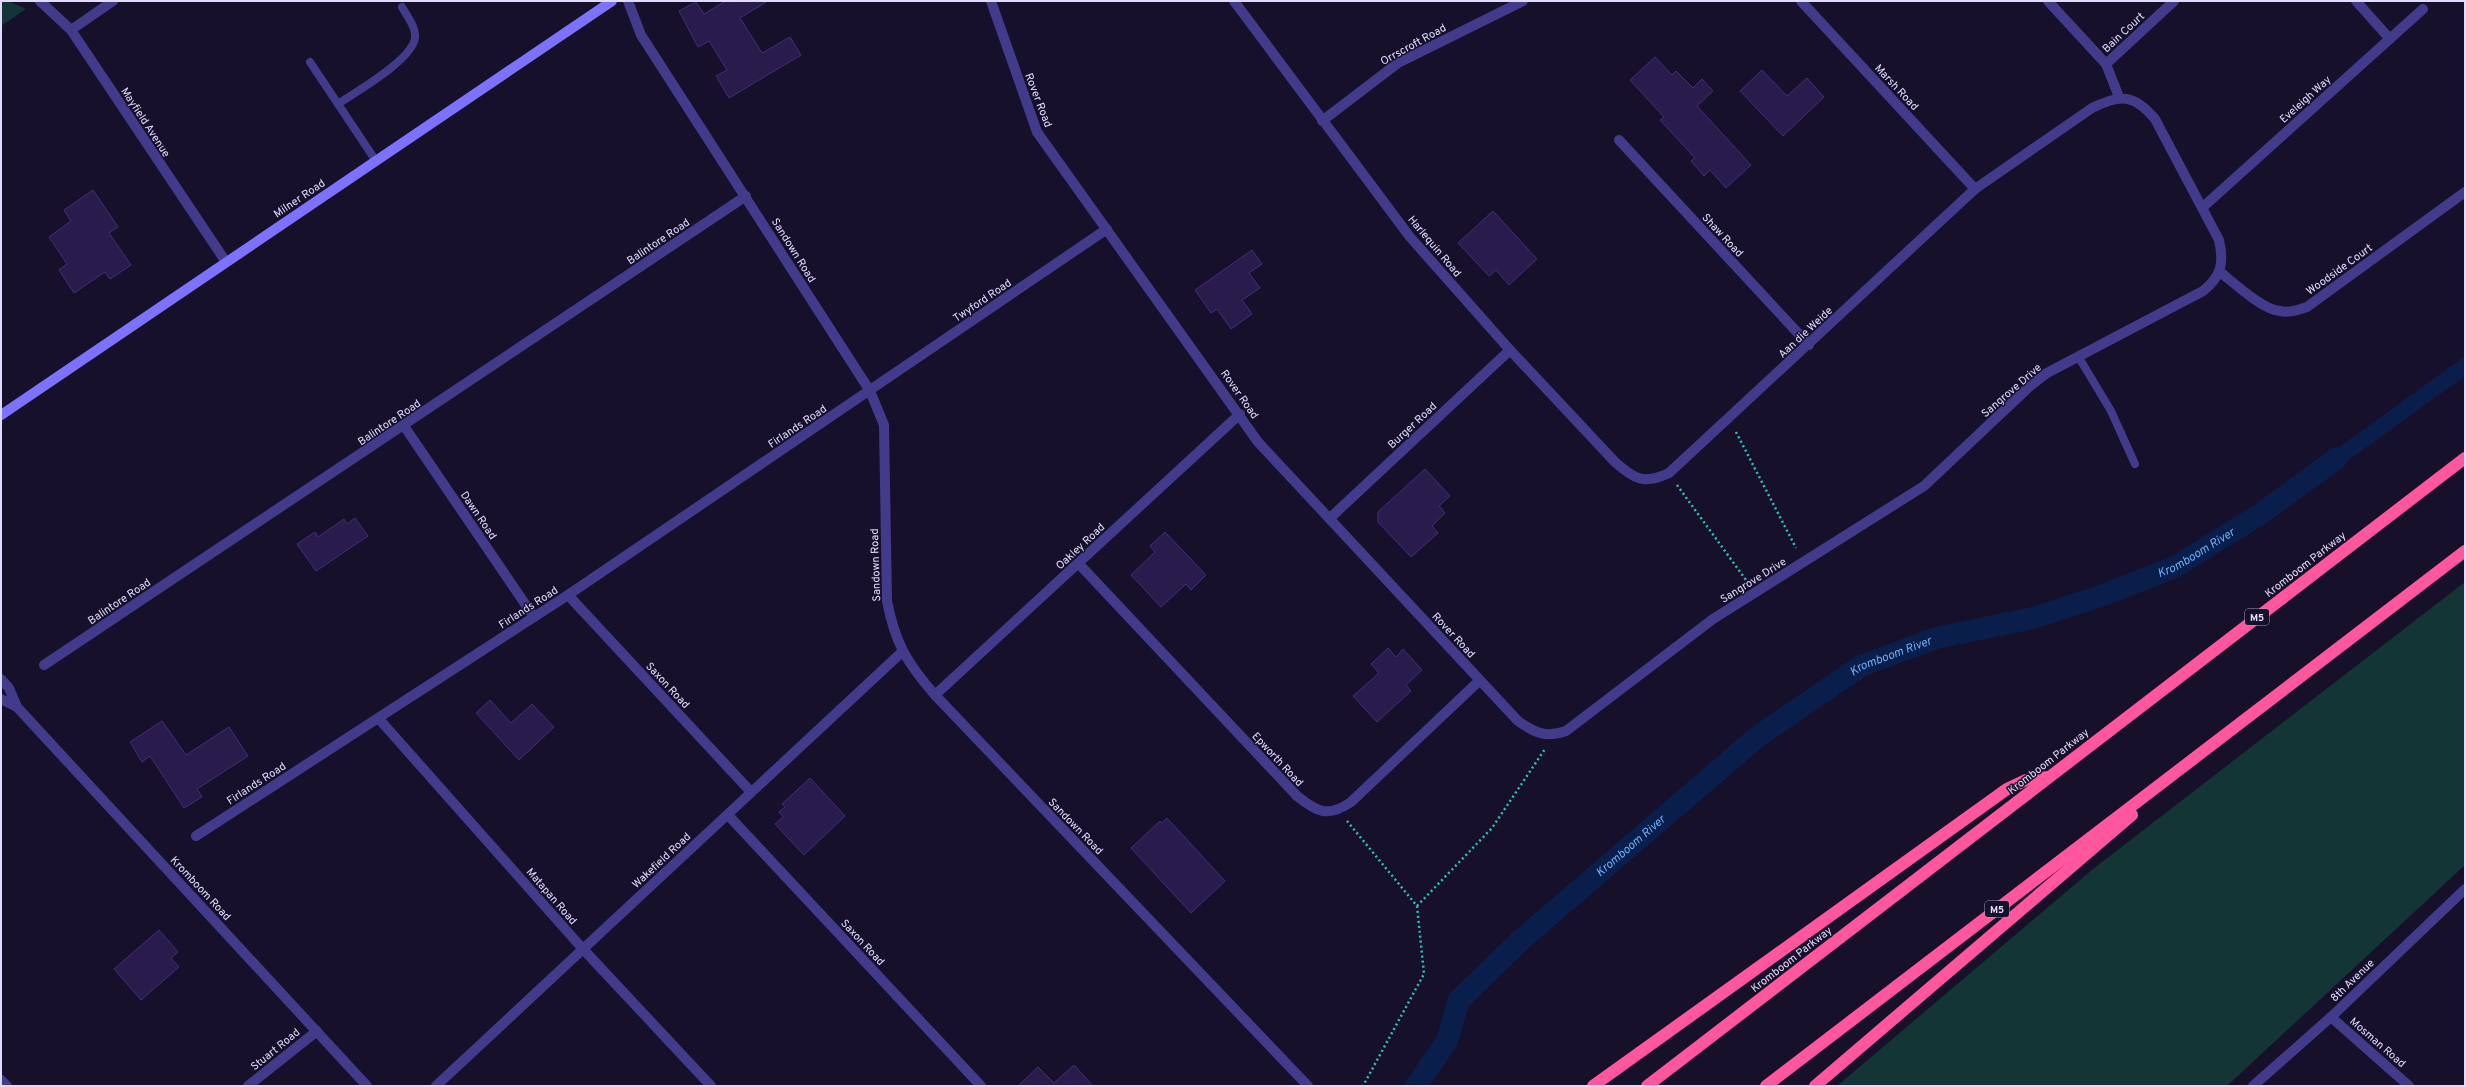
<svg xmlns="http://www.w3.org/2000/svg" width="2466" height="1087" viewBox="0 0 2466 1087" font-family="Overpass,sans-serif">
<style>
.green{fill:#133535}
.water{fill:#0a1e4b}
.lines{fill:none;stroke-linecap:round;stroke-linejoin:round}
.canal{stroke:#0a1e4b;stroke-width:22}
.building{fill:#291c4d;stroke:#412e79}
.path{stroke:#2ec0bf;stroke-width:2.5;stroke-dasharray:2 3;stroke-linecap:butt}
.service{stroke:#423b8b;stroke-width:8}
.minor{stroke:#423b8b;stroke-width:10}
.tertiary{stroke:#423b8b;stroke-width:10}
.secondary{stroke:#7d72ff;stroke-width:10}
.motorway{stroke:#ff569e;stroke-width:12}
.labels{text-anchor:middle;stroke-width:3;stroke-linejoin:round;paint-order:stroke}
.shield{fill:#17102b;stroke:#a49ebf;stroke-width:1}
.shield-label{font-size:10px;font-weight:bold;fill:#e1dbff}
.street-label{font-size:11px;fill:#e1dbff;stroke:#17102b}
.water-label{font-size:12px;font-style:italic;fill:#69b1ff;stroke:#17102b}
</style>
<rect width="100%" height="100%" fill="#17102b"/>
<g class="green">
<polygon points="1,1 9,1 26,9 1,26"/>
<polygon points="2465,582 2465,865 2227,1086 1837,1086 2093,869"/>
</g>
<polygon class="water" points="2465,356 2465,376 2318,482 2309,469"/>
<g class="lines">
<path class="canal" id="s1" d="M1416,1086L1447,1041L1459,1000L1521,940L1757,737L1861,666L1936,638L2033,618L2098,597L2175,567L2259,515L2337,458"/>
</g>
<g class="building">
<polygon points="726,1 768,1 740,18 762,53 790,37 801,55 729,98 716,76 727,70 709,41 698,47 679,11 696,2 704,14"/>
<polygon points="1655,57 1672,75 1676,71 1693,88 1702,79 1713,91 1697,106 1751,165 1726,188 1710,170 1704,176 1691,161 1695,158 1660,120 1664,117 1630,80"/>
<polygon points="1762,70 1787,96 1807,78 1824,97 1783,136 1740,91"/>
<polygon points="93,190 118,227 109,233 131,265 110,279 105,272 74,293 59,270 67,264 49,237 71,221 64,210"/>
<polygon points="1493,211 1537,259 1509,285 1496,270 1489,276 1458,243"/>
<polygon points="1252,250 1262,264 1249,273 1260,288 1242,300 1252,314 1231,329 1217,309 1211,313 1195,290"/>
<polygon points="1425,469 1450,496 1439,506 1445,513 1432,526 1438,533 1411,557 1378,522 1378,512"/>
<polygon points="355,518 368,536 316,571 297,544 315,532 318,537 344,519 347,524"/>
<polygon points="1165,532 1206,575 1191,590 1186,584 1161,607 1131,575 1155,552 1150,546"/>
<polygon points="1388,648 1396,657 1403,649 1422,670 1406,685 1411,691 1377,722 1353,696 1379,673 1371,664"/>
<polygon points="490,700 511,723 532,704 554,727 519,760 476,713"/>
<polygon points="162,721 186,755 229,727 248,756 197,789 202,797 184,808 150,756 142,762 130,742"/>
<polygon points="810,778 845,816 804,855 775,824 783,817 779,812 785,807 782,804"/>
<polygon points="1167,818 1225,881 1191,913 1131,848 1160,821 1162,823"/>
<polygon points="159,930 178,952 171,958 179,967 141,1000 114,969"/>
<polygon points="1074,1065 1093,1086 1018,1086 1038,1067 1054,1083"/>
</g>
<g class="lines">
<g class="path">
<polyline points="1736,432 1796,548"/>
<polyline points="1677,485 1746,580"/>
<polyline points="1347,821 1417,906 1424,974 1363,1086"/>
<polyline points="1417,906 1492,828 1545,749"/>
</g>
<g class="service">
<polyline points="310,62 376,161"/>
<path d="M338,104C357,91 412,60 415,38C416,27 407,16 402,7"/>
<polyline points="2078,356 2111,411 2135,464"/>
</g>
<g class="minor">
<polyline points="40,1 71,30 226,262"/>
<path d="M628,1L641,35L870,391L884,425L887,601C895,643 907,663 935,695L1308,1086"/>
<path d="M991,1L1037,132L1258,442L1518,721C1535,733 1546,738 1566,731L1713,619L1924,486L2030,386L2047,373L2203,291C2222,276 2224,262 2219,240L2155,119C2134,94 2120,94 2092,108L1975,189L1669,473C1644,485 1634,479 1615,462L1510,350L1410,237L1234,1"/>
<polyline points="1801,1 1975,189"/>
<polyline points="2048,1 2106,64 2119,97"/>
<polyline points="2356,1 2390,39"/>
<polyline points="71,30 113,1"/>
<polyline points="2106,64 2174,1"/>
<polyline points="1322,121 1398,63 1523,1"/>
<polyline points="1619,140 1809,345"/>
<polyline points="2203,207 2423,9"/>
<path d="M2220,272C2234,283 2263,310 2280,311C2289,313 2298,310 2307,307L2465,192"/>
<polyline points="404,426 534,617"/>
<polyline points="1330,518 1510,350"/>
<path d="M1079,564L1297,796C1317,812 1328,818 1351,802L1479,681"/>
<polyline points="568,595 751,792"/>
<polyline points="44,665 746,196"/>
<polyline points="935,695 1240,414"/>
<polyline points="379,719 582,948 711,1086"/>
<polyline points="728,815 981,1086"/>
<polyline points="196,836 568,595 1107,229"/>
<polyline points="2331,1017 2409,1086"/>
<polyline points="1,1080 7,1086"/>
<polyline points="248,1086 317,1031"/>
<polyline points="436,1086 902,652"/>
<polyline points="2253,1086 2331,1017 2465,889"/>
</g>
<g class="tertiary">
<polyline points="1,679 9,688 17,707 367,1086"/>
<polyline points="1,699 17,707"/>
</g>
<polyline class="secondary" points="1,415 612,1"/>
<g class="motorway">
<polyline points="1593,1086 2007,789 2026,780 2048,777"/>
<polyline points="1647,1086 2465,458"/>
<polyline points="1766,1086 2465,551"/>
<polyline points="1815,1086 2132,815"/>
</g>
</g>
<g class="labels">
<g class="shield">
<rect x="2245" y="609" width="24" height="16" rx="3"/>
<rect x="1985" y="901" width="24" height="16" rx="3"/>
</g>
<g class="shield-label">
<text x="2257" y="621">M5</text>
<text x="1997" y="913">M5</text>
</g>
<g class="street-label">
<text transform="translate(2123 32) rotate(-43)" y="4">Bain Court</text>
<text transform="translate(1413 44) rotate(-29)" y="4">Orrscroft Road</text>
<text transform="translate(1897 87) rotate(47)" y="4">Marsh Road</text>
<text transform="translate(2305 99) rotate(-42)" y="4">Eveleigh Way</text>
<text transform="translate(1039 100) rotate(69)" y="4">Rover Road</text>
<text transform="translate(146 122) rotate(57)" y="4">Mayfield Avenue</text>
<text transform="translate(299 198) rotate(-34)" y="4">Milner Road</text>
<text transform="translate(1723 235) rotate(47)" y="4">Shaw Road</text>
<text transform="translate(658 241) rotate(-34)" y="4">Balintore Road</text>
<text transform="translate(1435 246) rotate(50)" y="4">Harlequin Road</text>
<text transform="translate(794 250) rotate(58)" y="4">Sandown Road</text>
<text transform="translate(2339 269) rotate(-36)" y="4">Woodside Court</text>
<text transform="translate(982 300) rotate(-34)" y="4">Twyford Road</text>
<text transform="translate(1805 332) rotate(-43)" y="4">Aan die Weide</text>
<text transform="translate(2011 390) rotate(-41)" y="4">Sangrove Drive</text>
<text transform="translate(1240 394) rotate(55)" y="4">Rover Road</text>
<text transform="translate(389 422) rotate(-34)" y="4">Balintore Road</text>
<text transform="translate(1412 425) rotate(-43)" y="4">Burger Road</text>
<text transform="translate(797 426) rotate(-34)" y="4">Firlands Road</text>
<text transform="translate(479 515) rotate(56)" y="4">Dawn Road</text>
<text transform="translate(1080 546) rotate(-43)" y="4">Oakley Road</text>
<text transform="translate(2305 564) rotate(-38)" y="4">Kromboom Parkway</text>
<text transform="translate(875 565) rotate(-92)" y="4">Sandown Road</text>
<text transform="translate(1753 580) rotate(-32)" y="4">Sangrove Drive</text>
<text transform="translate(119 601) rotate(-34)" y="4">Balintore Road</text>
<text transform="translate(528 607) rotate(-33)" y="4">Firlands Road</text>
<text transform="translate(1454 635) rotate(47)" y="4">Rover Road</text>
<text transform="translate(668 685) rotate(47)" y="4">Saxon Road</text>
<text transform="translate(1278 759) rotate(47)" y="4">Epworth Road</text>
<text transform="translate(2048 761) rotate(-38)" y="4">Kromboom Parkway</text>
<text transform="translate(256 783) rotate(-33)" y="4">Firlands Road</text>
<text transform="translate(1076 826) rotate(46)" y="4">Sandown Road</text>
<text transform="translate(661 860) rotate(-43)" y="4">Wakefield Road</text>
<text transform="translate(201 888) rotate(47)" y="4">Kromboom Road</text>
<text transform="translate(552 896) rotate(49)" y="4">Matapan Road</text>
<text transform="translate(863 942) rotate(47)" y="4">Saxon Road</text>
<text transform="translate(1791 959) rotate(-38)" y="4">Kromboom Parkway</text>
<text transform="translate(2352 980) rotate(-44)" y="4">8th Avenue</text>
<text transform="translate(2378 1042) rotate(41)" y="4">Mosman Road</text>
<text transform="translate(275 1049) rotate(-39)" y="4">Stuart Road</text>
</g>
<g class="water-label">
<text dy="4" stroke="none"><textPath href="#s1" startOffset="976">Kromboom River</textPath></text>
<text dy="4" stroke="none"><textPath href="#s1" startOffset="652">Kromboom River</textPath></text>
<text dy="4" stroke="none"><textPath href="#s1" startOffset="328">Kromboom River</textPath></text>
</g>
</g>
<rect width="2466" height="1087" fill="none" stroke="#e1dbff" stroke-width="4"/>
</svg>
